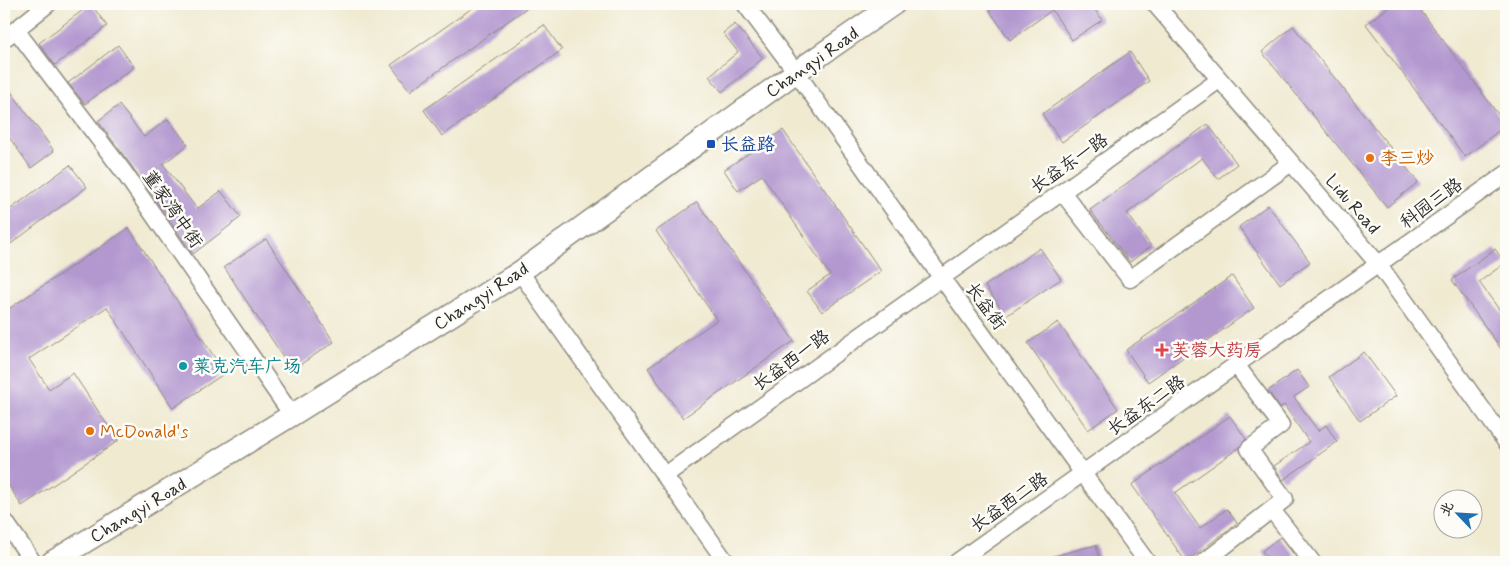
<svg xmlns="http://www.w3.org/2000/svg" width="1510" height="566" viewBox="0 0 1510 566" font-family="Mynerve,'LXGW WenKai TC',sans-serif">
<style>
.building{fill:#b398d0}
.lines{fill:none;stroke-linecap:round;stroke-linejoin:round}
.minor-casing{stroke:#8e8a7e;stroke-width:19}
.major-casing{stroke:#8e8a7e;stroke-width:24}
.minor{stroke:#fff;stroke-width:16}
.major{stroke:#fff;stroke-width:21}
.transit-dot{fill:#1a4fb4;stroke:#fdfcf7;stroke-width:2}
.food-dot{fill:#e8710a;stroke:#fdfcf7;stroke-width:2}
.health-dot{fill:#e0444e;stroke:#fdfcf7;stroke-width:2}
.culture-dot{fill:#0f9aa8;stroke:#fdfcf7;stroke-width:2}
.labels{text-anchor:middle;stroke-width:5;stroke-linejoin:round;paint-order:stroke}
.street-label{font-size:18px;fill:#2b2b2b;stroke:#fdfcf7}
.transit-label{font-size:18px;fill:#164399;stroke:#fdfcf7;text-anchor:start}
.food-label{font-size:18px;fill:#c56008;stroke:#fdfcf7;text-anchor:start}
.health-label{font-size:18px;fill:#be3a42;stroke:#fdfcf7;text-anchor:start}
.culture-label{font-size:18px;fill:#0d838f;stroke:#fdfcf7;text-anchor:start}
</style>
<rect width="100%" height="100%" fill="#fdfcf7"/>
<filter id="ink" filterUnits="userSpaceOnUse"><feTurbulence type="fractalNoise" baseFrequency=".02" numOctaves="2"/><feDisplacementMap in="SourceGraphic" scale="10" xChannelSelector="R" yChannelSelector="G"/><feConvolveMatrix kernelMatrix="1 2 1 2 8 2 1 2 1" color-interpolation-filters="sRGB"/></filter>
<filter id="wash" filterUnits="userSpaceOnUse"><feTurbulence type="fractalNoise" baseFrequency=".0096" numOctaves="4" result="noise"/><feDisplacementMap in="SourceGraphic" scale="20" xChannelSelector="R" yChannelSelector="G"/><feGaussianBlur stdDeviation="1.12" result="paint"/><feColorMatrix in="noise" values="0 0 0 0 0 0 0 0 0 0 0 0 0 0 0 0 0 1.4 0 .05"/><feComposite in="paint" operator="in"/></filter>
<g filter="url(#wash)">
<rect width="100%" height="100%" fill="#f0ead1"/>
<g id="blocks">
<g class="building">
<polygon points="91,4 107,26 55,65 39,43"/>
<polygon points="478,4 532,4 410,91 391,65"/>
<polygon points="985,4 1091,4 1102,20 1072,40 1052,10 1010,40"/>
<polygon points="1393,4 1416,4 1506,125 1465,157 1366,24"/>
<polygon points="735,24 763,58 722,92 709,76 738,52 723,33"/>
<polygon points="544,25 562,50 442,136 424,110"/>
<polygon points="1293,26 1418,182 1387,207 1262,52"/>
<polygon points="118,45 134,67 85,104 68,83"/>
<polygon points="1130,52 1149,81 1062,142 1042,114"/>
<polygon points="4,82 54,151 31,168 4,130"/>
<polygon points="119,105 144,137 168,119 188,145 163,164 197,209 221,191 241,217 193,254 131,165 98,121"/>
<polygon points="1208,124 1237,164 1218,179 1202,158 1127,213 1151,246 1130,262 1090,210"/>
<polygon points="783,130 881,271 822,312 807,291 830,275 762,175 738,191 724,170"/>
<polygon points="70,165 87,187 4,249 4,214"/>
<polygon points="697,202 794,341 683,418 648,368 717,320 656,231"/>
<polygon points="1268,205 1310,262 1280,284 1239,227"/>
<polygon points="129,228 225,373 173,408 107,307 29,359 49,389 73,373 118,441 22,506 4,478 4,312"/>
<polygon points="266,239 334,342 292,370 224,267"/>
<polygon points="1040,248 1061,279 1006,316 985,286"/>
<polygon points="1495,249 1505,263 1479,282 1506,319 1506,356 1452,280"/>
<polygon points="1232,276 1254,308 1148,382 1126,350"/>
<polygon points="1058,322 1118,409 1088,430 1028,343"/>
<polygon points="1364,352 1396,396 1360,421 1329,377"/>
<polygon points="1297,370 1309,387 1294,397 1318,431 1326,425 1337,442 1283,480 1274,466 1309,442 1284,405 1280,408 1268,391"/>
<polygon points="1230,416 1246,439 1240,447 1175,493 1200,528 1227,509 1237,523 1186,562 1132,485"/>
<polygon points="1280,537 1300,562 1270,562 1262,551"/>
<polygon points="1096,545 1100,562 1044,562 1043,559"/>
</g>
</g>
</g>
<g filter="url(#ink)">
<use href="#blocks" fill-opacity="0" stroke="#8e8a7e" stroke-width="1"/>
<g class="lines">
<g class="minor-casing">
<g id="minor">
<polyline points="745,4 796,72 941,277 1147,562"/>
<polyline points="1155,4 1379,265 1506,442"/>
<polyline points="16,30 123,171 292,415"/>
<polyline points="4,39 48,4"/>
<polyline points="1062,192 1130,279 1291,163"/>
<polyline points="520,272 726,562"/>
<polyline points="664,476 1219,80"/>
<polyline points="1272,510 1312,562"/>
<polyline points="4,520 33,562"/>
<polyline points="957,562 1506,174"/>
<polyline points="1204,562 1285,499 1249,449 1281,425 1237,366"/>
</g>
</g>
<g class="major-casing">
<polyline id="major" points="52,562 292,415 520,272 796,72 894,4"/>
</g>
<use href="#minor" class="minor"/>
<use href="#major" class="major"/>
</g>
</g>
<rect class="transit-dot" x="706" y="139" width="10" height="10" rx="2.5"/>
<g class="food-dot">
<circle cx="1370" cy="158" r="5"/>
<circle cx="90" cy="431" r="5"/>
</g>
<path class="health-dot" d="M1159.5 342.5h5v5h5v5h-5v5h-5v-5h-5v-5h5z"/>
<circle class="culture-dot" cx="183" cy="366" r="5"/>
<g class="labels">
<g class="street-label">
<text transform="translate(812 62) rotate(-35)" y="6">Changyi Road</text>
<text transform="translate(1069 163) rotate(-35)" y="6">长益东一路</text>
<text transform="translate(1431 203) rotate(-36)" y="6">科园三路</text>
<text transform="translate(1353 204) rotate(49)" y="6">Lidu Road</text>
<text transform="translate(173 209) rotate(55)" y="6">董家湾中街</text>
<text transform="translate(481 296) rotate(-33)" y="6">Changyi Road</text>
<text transform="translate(986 306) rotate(54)" y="6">长益街</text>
<text transform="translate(791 360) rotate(-36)" y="6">长益西一路</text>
<text transform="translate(1146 405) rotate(-35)" y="6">长益东二路</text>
<text transform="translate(1009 502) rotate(-35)" y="6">长益西二路</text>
<text transform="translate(138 510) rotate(-31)" y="6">Changyi Road</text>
</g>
<g class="transit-label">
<text x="721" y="150">长益路</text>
</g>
<g class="food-label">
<text x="1380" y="164">李三炒</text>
<text x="100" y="437">McDonald's</text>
</g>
<g class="health-label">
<text x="1172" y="356">芙蓉大药房</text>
</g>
<g class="culture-label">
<text x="193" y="372">莱克汽车广场</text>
</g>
</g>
<rect width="1510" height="566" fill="none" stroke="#fdfcf7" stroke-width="20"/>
<g transform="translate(1458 514) rotate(295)"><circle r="24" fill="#fdfcf7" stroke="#a9a8a5"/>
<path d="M0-4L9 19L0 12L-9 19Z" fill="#1f6fb2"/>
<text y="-8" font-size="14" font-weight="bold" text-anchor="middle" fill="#2b2b2b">北</text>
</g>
</svg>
